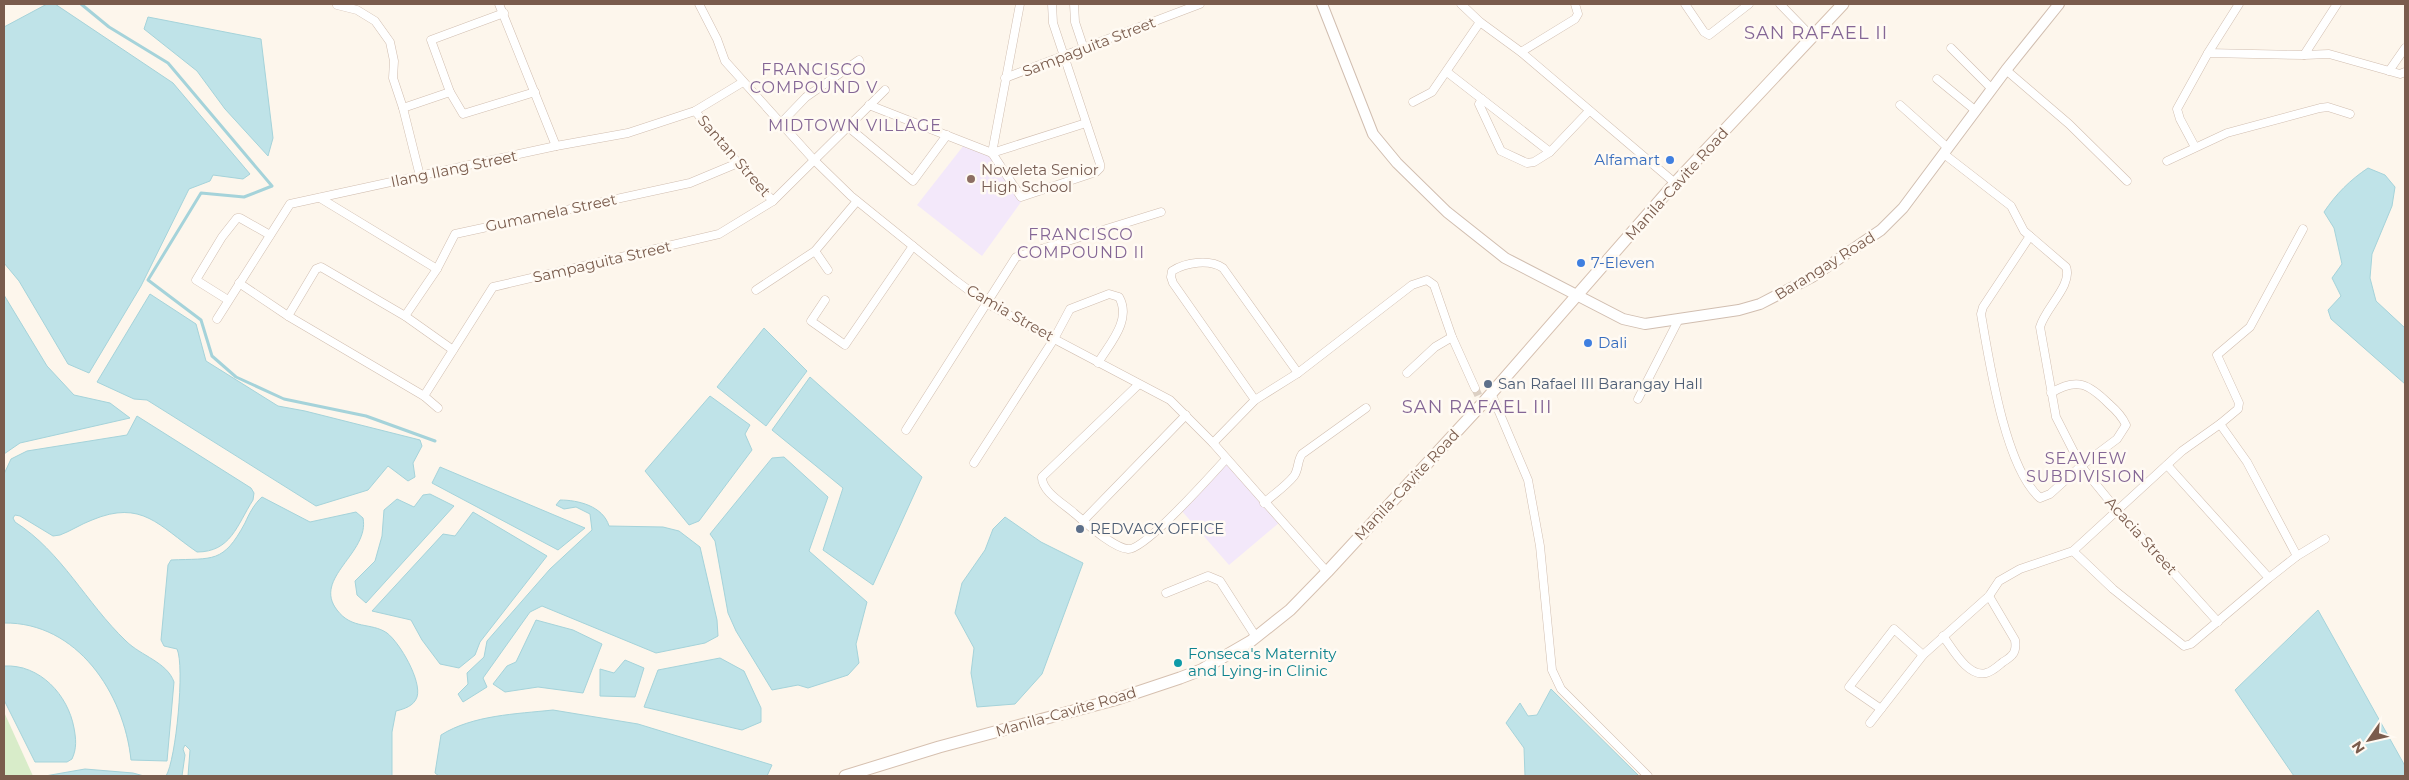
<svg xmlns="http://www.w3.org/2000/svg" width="2409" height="780" viewBox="0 0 2409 780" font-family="Montserrat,sans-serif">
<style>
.education{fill:#f3e8fa}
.green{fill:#d8ecc9}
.water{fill:#bfe3e8;stroke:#a5d3da}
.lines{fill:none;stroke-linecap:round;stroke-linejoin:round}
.stream{stroke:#a5d3da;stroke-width:3}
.minor-tunnel{stroke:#dcd0c4;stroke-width:8;stroke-dasharray:8 4;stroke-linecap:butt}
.minor-casing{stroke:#d1beb0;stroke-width:9}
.tertiary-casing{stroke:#d1beb0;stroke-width:12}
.secondary-casing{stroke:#d6c0b0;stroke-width:13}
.minor{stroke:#fff;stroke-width:8}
.tertiary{stroke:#fff;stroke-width:10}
.secondary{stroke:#fff;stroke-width:11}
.shop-dot{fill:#3f7fe0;stroke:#fffaf3;stroke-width:2}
.education-dot{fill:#8d6e63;stroke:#fffaf3;stroke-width:2}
.service-dot{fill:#5c6f8a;stroke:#fffaf3;stroke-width:2}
.culture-dot{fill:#0f9aa8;stroke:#fffaf3;stroke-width:2}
.labels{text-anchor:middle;stroke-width:5;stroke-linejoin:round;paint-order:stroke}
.street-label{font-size:15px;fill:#7a5c4d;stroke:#fffaf3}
.shop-label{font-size:15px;fill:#366cbe;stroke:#fffaf3;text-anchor:start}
.education-label{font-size:15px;fill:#785e54;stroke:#fffaf3;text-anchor:start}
.service-label{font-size:15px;fill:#4e5e75;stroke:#fffaf3;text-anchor:start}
.culture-label{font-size:15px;fill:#0d838f;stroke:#fffaf3;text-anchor:start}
.neighbourhood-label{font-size:16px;letter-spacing:1px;fill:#846695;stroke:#fffaf3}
.quarter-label{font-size:18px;letter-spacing:1px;fill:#846695;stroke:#fffaf3}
</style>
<rect width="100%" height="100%" fill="#fdf6ec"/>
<g class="education">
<polygon points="964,145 989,156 1021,202 982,256 917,205"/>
<polygon points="1226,464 1280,522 1229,565 1181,510"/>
</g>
<polygon class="green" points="4,712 33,776 4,776"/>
<g class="water">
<polygon points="47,4 55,4 173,83 250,174 243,179 213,175 210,181 189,189 141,286 89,373 68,364 19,281 4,263 4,27"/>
<polygon points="148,17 261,39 273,138 268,156 225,109 197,71 144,29"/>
<path d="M2368,168L2385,175L2395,187L2392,206L2372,254L2370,278L2376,301L2405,328V384L2331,319L2328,310L2341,296L2332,278L2342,264L2334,228L2324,212C2336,194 2350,180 2368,168Z"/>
<polygon points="150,294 196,324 206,361 278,406 305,411 420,440 422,446 413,463 415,477 408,481 388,466 368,490 316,506 147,400 134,399 97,382"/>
<polygon points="4,295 47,366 74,395 110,403 130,418 20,443 4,454"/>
<polygon points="764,328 807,371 766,426 717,387"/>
<polygon points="810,377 922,477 873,585 823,550 843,488 772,430"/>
<polygon points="710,396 750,425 745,434 752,450 699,521 689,525 645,471"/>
<path d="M137,416L251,488L254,493L253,500C237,525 231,552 197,552C159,526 142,499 92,520C81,524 71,531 60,535L53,536L20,516L15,515L13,518L15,522C62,552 86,603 126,641C141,656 167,662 174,682L167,761L131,760C124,693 77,622 4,623V474L11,459L27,451L127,435Z"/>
<polygon points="784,457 828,497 809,551 867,602 856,644 859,663 848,675 808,688 798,685 772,690 736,631 728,613 715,541 710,534 772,458"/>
<polygon points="440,467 585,528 558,550 432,483"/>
<polygon points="430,494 454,506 366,603 357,595 355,581 375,561 382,536 384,510 397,499 414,507 423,495"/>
<path d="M262,497L310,522L356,512L363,518C370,553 312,578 337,610C352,630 371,622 387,633C400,643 422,681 417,697C414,706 404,709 396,711L392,732V776H188L190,750L185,745L183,749L185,755L182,776H166C176,760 185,666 177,649L164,646L161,640L168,565L171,560C213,558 223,564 245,523C249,514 254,504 262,497Z"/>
<path d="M560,500C578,500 603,506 609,526L663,527L679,531L700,547L717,620L718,636L705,643L656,653L542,606L530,612L483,678L487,687L463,702L458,694L468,684L467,673L484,657L487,641L550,569L592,530L590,514L576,507L564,509L556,505Z"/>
<polygon points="473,512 547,556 480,642 475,655 459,668 440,664 422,640 411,620 372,611 443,534 455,536"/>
<polygon points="1005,517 1041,542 1083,563 1042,674 1015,704 977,707 971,673 974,648 955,613 962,583 985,550 993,529"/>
<polygon points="2318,610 2405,766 2405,776 2294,776 2235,690"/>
<polygon points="536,620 573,630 602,644 583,693 538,687 505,692 493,684 507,666 516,662"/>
<polygon points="720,658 744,671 761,708 761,722 742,730 644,707 658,670"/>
<polygon points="625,660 644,668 635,697 600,696 600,669 614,673"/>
<path d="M4,666C40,664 68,695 74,728C76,739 77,748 72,759L67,762H35L4,700Z"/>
<polygon points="1551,689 1639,776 1525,776 1524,748 1506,723 1520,703 1528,716 1537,715"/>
<path d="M553,710L638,724L772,765L767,776H439L435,773L441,735C473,715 516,714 553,710Z"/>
<polygon points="85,769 133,773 144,776 45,776"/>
</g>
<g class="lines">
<polyline class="stream" points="81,4 109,27 168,63 272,186 244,197 201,193 148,280 201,320 212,356 236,377 284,399 366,416 435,441"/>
<polyline class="minor-tunnel" points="1475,388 1480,399"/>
<g class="minor-casing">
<g id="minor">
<polyline points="499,4 556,146"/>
<polyline points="699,4 717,39 725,61 814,160 851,196 955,280 986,303 1170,400 1213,443 1327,572"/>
<polyline points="1020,4 992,153 1021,197 1096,172 1100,168 1100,164 1053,23 1052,4"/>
<polyline points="1074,4 1075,22 1084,49"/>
<polyline points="1461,4 1480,22 1521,52 1675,183"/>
<polyline points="1685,4 1704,32 1709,35 1749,4"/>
<polyline points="1780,4 1812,37"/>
<polyline points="2337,4 2304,55 2329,54 2400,74 2405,72"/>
<polyline points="337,5 357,10 375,21 390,42 394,61 393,78 403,108 420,176"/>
<polyline points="504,13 431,40 450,92 463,114 535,92"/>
<polyline points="1951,48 1992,89"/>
<polyline points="1521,52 1575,19 1578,14 1575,4"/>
<polyline points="2208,53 2239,4"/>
<polyline points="2006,70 2069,124 2127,181"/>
<polyline points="2389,71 2405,48"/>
<polyline points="1447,72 1550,152"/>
<polyline points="1005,78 1200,4"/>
<polyline points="1937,79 1976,111"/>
<polyline points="1482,99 1479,104 1501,151 1527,163 1534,162 1550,152 1589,111"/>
<polyline points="1413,102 1432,92 1480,22"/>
<polyline points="869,105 992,153"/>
<polyline points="1900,105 1948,148"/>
<polyline points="403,108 450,92"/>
<polyline points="695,111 738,163 773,201"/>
<polyline points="781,123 806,97 859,60"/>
<polyline points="847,126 913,181 947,135"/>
<polyline points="2195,147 2180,119 2177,109 2208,53 2304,55"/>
<polyline points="992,153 1086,123"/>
<path d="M1944,154L2011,206L2024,231L2066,267C2073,285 2045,308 2040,327L2056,417L2081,466L2117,510L2218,622"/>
<polyline points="2167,161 2227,133 2320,108 2328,107 2350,114"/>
<polyline points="320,198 437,269"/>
<path d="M2030,236L1983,307L1981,314C1989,360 2005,468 2040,498L2050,494L2081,466L2117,439L2126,425C2122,416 2116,410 2109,404C2089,384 2077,377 2051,393"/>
<polyline points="815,251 828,270"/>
<polyline points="239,283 288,316 424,396 438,408"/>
<polyline points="756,290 815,251 857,201"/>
<polyline points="228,300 196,280 222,237 237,218 240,218 270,235"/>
<polyline points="825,300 811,321 845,345 913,246"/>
<polyline points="288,316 316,269 321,267 405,316 453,350"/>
<polyline points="405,316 437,269 455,234 690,183 738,163"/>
<polyline points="217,319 290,204 556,146 628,133 695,111 743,82"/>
<polyline points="1407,373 1435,347 1452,337"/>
<path d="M1138,385L1042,477C1041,491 1064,504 1074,513C1086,523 1113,548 1128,549C1144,551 1212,474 1226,459"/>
<polyline points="1491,393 1528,480 1540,546 1552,670 1561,689 1648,776"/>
<polyline points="424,396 493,287 719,234 773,201 885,90"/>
<polyline points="1638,399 1679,319"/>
<path d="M1255,400L1173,283L1171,277L1172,271C1186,262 1210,259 1223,268L1298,373"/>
<polyline points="2220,424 2238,409 2239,403 2217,355 2250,327 2303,229"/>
<polyline points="906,430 1016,257 1161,212"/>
<polyline points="1213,443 1255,400 1298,373 1412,285 1427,280 1434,285 1452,337 1475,388"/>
<path d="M974,463L1054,339L1070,309L1109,294L1119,297C1132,320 1110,343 1098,363"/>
<polyline points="2167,465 2269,578"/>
<path d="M1264,503C1274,494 1286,486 1294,476C1299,469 1297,461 1302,454L1366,408"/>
<polyline points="1083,521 1186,415"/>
<polyline points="2073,551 2113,589 2184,646 2191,644 2269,578 2297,556 2325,539"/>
<polyline points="1166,593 1208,576 1220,581 1256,637"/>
<path d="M1943,636C1952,648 1968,678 1986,673C1992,672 1998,666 2003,662C2013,656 2017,652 2015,640L1989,596"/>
<polyline points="1881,709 1849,687 1894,629 1923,655"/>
<polyline points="1870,723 1923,655 1989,596 1999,581 2020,569 2073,551 2182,451 2220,424 2247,462 2297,556"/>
</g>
</g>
<g class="tertiary-casing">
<polyline id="tertiary" points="1322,4 1373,134 1397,163 1447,212 1505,258 1623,319 1645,324 1739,310 1760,304 1812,277 1881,230 1903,208 2006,70 2059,4"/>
</g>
<g class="secondary-casing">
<polyline id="secondary" points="845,776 939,747 1114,700 1180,678 1201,670 1251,641 1290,610 1327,572 1482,404 1675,183 1843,4"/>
</g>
<use href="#minor" class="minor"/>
<use href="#tertiary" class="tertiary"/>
<use href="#secondary" class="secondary"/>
</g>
<g class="shop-dot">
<circle cx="1670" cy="160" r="5"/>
<circle cx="1581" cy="263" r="5"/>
<circle cx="1588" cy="343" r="5"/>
</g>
<circle class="education-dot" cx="971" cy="179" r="5"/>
<g class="service-dot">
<circle cx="1488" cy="384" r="5"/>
<circle cx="1080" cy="529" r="5"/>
</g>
<circle class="culture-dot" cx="1178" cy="663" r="5"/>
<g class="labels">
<g class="street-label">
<text transform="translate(1089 47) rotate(-21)" y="5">Sampaguita Street</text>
<text transform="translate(734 156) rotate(49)" y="5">Santan Street</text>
<text transform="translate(454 169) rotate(-12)" y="5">Ilang Ilang Street</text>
<text transform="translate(1677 184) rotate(-48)" y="5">Manila-Cavite Road</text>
<text transform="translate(551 213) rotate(-12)" y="5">Gumamela Street</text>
<text transform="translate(602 262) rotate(-13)" y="5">Sampaguita Street</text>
<text transform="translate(1825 266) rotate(-32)" y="5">Barangay Road</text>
<text transform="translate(1010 313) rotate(30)" y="5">Camia Street</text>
<text transform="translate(1407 485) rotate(-47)" y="5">Manila-Cavite Road</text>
<text transform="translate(2141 536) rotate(48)" y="5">Acacia Street</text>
<text transform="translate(1066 712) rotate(-16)" y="5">Manila-Cavite Road</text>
</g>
<g class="shop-label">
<text x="1660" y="165" text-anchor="end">Alfamart</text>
<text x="1591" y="268">7-Eleven</text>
<text x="1598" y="348">Dali</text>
</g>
<g class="education-label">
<text x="981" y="175">Noveleta Senior<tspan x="981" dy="17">High School</tspan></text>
</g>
<g class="service-label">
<text x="1498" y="389">San Rafael III Barangay Hall</text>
<text x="1090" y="534">REDVACX OFFICE</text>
</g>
<g class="culture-label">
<text x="1188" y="659">Fonseca's Maternity<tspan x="1188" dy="17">and Lying-in Clinic</tspan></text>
</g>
<g class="neighbourhood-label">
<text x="814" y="75">FRANCISCO<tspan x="814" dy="18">COMPOUND V</tspan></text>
<text x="855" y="131">MIDTOWN VILLAGE</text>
<text x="1081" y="240">FRANCISCO<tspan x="1081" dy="18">COMPOUND II</tspan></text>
<text x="2086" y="464">SEAVIEW<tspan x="2086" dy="18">SUBDIVISION</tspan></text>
</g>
<g class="quarter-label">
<text x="1816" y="39">SAN RAFAEL II</text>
<text x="1477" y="413">SAN RAFAEL III</text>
</g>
</g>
<rect width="2409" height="780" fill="none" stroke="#7a5c4d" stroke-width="10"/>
<g transform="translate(2369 740) rotate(236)" stroke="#fffaf3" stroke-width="4" paint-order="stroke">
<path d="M0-4L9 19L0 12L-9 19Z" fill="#7a5c4d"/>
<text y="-8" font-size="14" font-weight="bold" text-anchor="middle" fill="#7a5c4d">N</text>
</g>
</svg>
